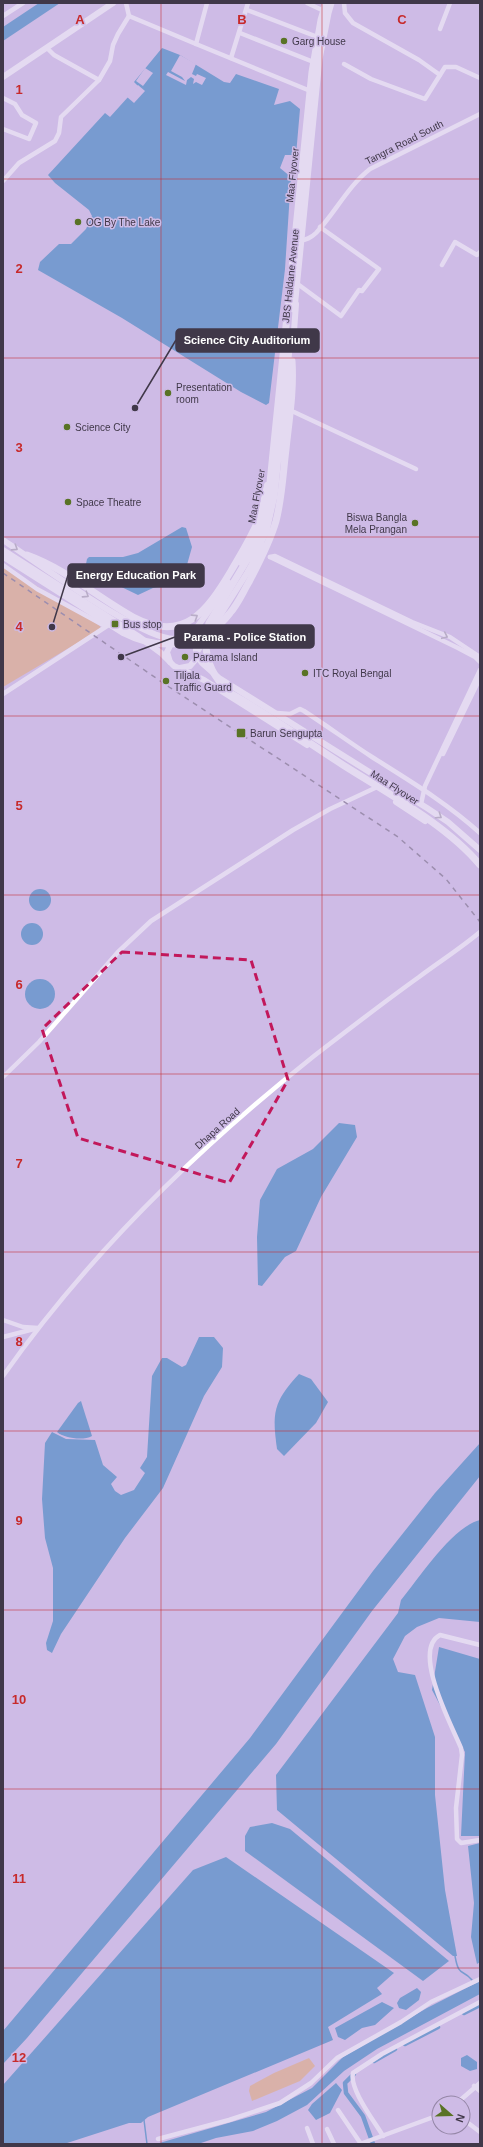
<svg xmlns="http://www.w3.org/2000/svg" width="483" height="2147" viewBox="0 0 483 2147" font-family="Helvetica,sans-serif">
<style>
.green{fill:#e7a561}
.water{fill:#1173b5}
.pier{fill:#cebbe6}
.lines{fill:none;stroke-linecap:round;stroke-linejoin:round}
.stream{stroke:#1173b5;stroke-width:1.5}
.canal{stroke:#1173b5;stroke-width:4.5}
.minor{stroke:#fff;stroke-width:4.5}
.major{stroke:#fff;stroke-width:6}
.highway{stroke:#fff;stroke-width:7}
.rail{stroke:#60556c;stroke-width:1.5;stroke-dasharray:5 5;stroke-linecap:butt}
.oneway{stroke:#a09ca4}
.marked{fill:none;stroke:#c2185b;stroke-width:3;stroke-dasharray:8 5;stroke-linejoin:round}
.grid{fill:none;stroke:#c72a2b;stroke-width:1;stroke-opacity:0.55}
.poi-dot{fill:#597325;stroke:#cebbe6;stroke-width:1.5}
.labels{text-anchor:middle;stroke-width:3;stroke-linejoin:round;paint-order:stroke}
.poi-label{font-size:10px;fill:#403849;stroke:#cebbe6;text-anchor:start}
.street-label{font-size:10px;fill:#403849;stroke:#cebbe6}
.grid-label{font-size:13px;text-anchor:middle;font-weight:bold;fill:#c72a2b;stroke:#cebbe6;stroke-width:3;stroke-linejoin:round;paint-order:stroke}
.leader{fill:none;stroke:#403849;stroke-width:1.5}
.callout-dot{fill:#403849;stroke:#cebbe6;stroke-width:1.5}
.callout{fill:#403849;stroke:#403849;stroke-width:1.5}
.callout-label{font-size:11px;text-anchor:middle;font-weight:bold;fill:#fff}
</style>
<rect width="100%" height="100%" fill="#cebbe6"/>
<g class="green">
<polygon points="3,565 100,626 101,629 3,687"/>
<polygon points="309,2058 315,2066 300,2081 252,2101 249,2091 250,2086 274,2073"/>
</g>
<g class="water">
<polygon points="39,3 60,3 3,41 3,27"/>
<polygon points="162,48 180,55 224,82 230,83 236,74 279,89 274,105 290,101 300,109 296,155 285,155 280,168 291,177 285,269 269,403 266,405 241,392 122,318 38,270 40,262 59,244 71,244 86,229 92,216 89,210 55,183 48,175 105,113 110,117 138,86 134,82"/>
<polygon points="182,527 186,528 192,547 183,579 180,582 153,588 138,595 109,581 86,564 87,559 89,557 123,557 138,553"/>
<circle cx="40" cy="900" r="11"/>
<circle cx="32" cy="934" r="11"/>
<circle cx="40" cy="994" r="15"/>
<polygon points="339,1123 355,1125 357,1137 321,1197 296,1251 285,1257 262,1286 258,1285 257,1237 260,1200 277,1169 313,1149"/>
<polygon points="199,1337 214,1337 223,1348 222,1367 204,1396 163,1488 125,1538 61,1634 52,1653 47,1650 46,1643 53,1621 53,1568 45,1538 42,1499 45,1443 52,1432 66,1439 95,1440 103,1465 117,1477 111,1484 115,1491 121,1495 134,1490 145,1473 140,1468 147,1457 152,1376 162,1358 167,1358 182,1367 186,1365"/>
<path d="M299,1374L311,1379L328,1402L316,1423L284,1456L277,1449C272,1413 273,1402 299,1374Z"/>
<path d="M81,1401L92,1436C83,1441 64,1438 57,1432L78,1403Z"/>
<polygon points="480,1443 480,1476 372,1611 276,1744 27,2038 3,2064 3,2031 250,1738 373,1571 435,1493"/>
<path d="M480,1520V1622L439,1618L417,1627L405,1636L393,1659L398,1672L415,1675L435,1737V1795L445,1890L457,1956H453L277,1810L276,1775L398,1613L401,1600C420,1577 452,1527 480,1520Z"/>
<polygon points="439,1647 480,1659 480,1836 461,1836 465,1752 432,1690"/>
<polygon points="272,1823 290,1829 449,1961 423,1981 245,1851 245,1836 250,1827"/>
<polygon points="480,1843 480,1962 477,1964 471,1937 474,1903 468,1846"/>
<polygon points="226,1857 394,1973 377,1988 382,1994 328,2027 333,2040 148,2117 141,2123 129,2123 64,2144 3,2144 3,2085 193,1870"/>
<polygon points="480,1981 480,1994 377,2049 344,2071 307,2105 277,2121 253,2131 216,2138 198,2144 156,2144 266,2112 312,2088 343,2057 427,2008"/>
<polygon points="417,1988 421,1992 419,2000 406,2010 399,2008 397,2003 400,1998"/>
<polygon points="382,2002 394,2008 375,2025 362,2028 345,2040 338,2037 335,2028"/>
<polygon points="467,2055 477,2062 477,2069 470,2071 461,2066 461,2058"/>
<polygon points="336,2083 342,2090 330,2113 316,2120 308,2110 312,2104"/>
</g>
<g class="pier">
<polygon points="180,55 196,64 192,74 196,76 197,74 206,78 202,85 196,82 193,84 194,79 191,77 187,80 186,85 166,75 168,72 185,81 182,77 171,71"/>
<polygon points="145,68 153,73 143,86 136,81"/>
<polygon points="138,85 145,91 134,103 127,97"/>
</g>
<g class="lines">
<g class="stream">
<path d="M455,1956C459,1978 462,1968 472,1980"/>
<polyline points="144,2120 147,2144"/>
</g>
<g class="canal">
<polyline points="464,2013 480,2005"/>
<polyline points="405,2044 438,2027"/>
<polyline points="374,2061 395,2049"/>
<polyline points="354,2074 345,2083 346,2093 363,2116 373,2144"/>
</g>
<g class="minor">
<polyline points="126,3 129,16 196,44 207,3"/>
<polyline points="307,3 322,10"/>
<polyline points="344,3 345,13 353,23 419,60 440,75"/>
<polyline points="247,10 315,36"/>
<polyline points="3,16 23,3"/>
<polyline points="440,29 450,3"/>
<polyline points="240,33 311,61"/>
<polyline points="196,44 308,90"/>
<polyline points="47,48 54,55 99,80"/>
<polyline points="231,58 248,3"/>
<polyline points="344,64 371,79 425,99 445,67 456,67 480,78"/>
<polyline points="3,98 15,104 22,115 36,123 29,139 3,129"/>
<polyline points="3,181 19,163 55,141 59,133 61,117 99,80 110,61 113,45 118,34 129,16"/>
<path d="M299,240C305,241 312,237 316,233C335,213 348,186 370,169L480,114"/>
<polyline points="442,265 455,242 477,255 480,252"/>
<polyline points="299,285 341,316 359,290 362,291 379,269 320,227"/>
<polyline points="294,412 416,469"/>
<polyline points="270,557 458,648 475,657 480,662"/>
<polyline points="270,557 275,556 412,622 450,637 480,657"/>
<polyline points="3,565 37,589 105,626"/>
<polyline points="3,694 110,624"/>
<path d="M277,713L290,714L300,709L304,711C327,726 349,742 372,757C410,781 447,803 480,833"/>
<polyline points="443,754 480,678"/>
<polyline points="421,804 425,786 480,670"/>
<polyline points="3,1077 39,1042 118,952 151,921 293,830 330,809 375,788"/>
<polyline points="3,1320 23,1327 38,1328"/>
<polyline points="3,1337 34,1329"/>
<path d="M3,1376C89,1254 197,1149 314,1056C349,1029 384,1002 419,977C439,962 461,948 480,932"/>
<path d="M480,1645L440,1635C411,1650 452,1726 461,1748L462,1755L456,1808L457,1839L461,1843L480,1840"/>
<polyline points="474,2086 480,2091"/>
<polyline points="457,2103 480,2083"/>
<polyline points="338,2110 361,2144"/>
<polyline points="463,2119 480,2132"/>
<polyline points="307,2128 313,2144"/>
<polyline points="327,2129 334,2144"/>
<path d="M383,2136C375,2122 349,2089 353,2073L382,2054L480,2002"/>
<polyline points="158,2139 229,2120 280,2103 311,2083 337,2058 401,2022 431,2002 480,1979"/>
<polyline points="360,2144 439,2115"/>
</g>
<g class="major">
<polyline points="3,77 113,3"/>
<polyline points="293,345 296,304"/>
<polyline points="281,458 289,384"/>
<polyline points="260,517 267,485"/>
<path d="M3,540C35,561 143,641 176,639"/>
<polyline points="3,550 138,636 161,653 174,666 204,680 307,745"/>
<polyline points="241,563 254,535"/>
<polyline points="213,625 228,632"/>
<polyline points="197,652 247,573 263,545"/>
<polyline points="197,656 202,663 219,678 427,808 448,822 480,850"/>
<polyline points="170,662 167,652 172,642 186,637 195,630 229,583"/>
<polyline points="180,668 190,666 196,659 196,647 188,639"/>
<polyline points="396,802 425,821"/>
</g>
<g class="highway">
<path d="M326,3L321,20L312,72L268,502L258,537L250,555L209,623C201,651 209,674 230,693C269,715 306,741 343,765C387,793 447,825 480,865"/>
<polyline points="294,309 319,59 328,13 331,3"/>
<path d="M27,555C66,569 97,597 133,617C184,644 207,611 231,571C242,552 253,535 261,514"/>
<path d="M3,556L124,633C161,652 204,647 230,613C238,604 243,592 249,582C259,563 270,542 276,521C282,498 283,473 286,449C289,420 294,391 292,361"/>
<polyline points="252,560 266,531 274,496 290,339"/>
</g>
<polyline class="rail" points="3,573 169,687 398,837 446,879 480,922"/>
</g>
<defs><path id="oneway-chevron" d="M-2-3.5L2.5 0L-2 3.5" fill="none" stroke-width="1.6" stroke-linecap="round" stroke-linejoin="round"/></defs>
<g class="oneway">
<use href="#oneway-chevron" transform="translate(15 548) rotate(33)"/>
<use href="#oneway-chevron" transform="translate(86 595) rotate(33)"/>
<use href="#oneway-chevron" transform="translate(195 617) rotate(-33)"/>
<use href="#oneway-chevron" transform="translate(445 636) rotate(25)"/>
<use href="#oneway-chevron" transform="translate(439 816) rotate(34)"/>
</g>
<path d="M0 0H483V2147H0ZM122,952L251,960L288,1080L229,1183L78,1138L42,1029Z" fill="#cebbe6" fill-opacity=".55" fill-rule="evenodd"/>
<path class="marked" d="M122,952L251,960L288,1080L229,1183L78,1138L42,1029Z"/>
<path class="grid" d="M161,3V2144M322,3V2144M3,179H480M3,358H480M3,537H480M3,716H480M3,895H480M3,1074H480M3,1252H480M3,1431H480M3,1610H480M3,1789H480M3,1968H480"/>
<g class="poi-dot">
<circle cx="284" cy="41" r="4"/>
<circle cx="78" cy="222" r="4"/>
<circle cx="168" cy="393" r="4"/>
<circle cx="67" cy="427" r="4"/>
<circle cx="68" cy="502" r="4"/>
<circle cx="415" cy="523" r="4"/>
<rect x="111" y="620" width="8" height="8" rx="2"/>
<circle cx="185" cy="657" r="4"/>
<circle cx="305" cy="673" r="4"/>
<circle cx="166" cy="681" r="4"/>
<rect x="236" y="728" width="10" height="10" rx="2"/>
</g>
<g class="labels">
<g class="poi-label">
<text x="292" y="45">Garg House</text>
<text x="86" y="226">OG By The Lake</text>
<text x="176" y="391">Presentation<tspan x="176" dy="12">room</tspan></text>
<text x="75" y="431">Science City</text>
<text x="76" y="506">Space Theatre</text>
<text x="407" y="521" text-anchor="end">Biswa Bangla<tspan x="407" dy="12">Mela Prangan</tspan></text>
<text x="123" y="628">Bus stop</text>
<text x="193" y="661">Parama Island</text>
<text x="313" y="677">ITC Royal Bengal</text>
<text x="174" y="679">Tiljala<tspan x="174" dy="12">Traffic Guard</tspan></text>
<text x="250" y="737">Barun Sengupta</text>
</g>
<g class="street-label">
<text transform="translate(404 142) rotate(-27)" y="4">Tangra Road South</text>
<text transform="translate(292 175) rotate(-84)" y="4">Maa Flyover</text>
<text transform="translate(290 276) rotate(-84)" y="4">JBS Haldane Avenue</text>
<text transform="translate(256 496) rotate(-79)" y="4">Maa Flyover</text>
<text transform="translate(395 787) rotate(33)" y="4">Maa Flyover</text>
<text transform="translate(217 1128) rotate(-42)" y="4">Dhapa Road</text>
</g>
</g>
<g class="grid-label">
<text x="80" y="24">A</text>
<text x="242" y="24">B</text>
<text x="402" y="24">C</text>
<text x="19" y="94">1</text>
<text x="19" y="273">2</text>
<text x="19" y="452">3</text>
<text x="19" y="631">4</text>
<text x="19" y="810">5</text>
<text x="19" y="989">6</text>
<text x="19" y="1168">7</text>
<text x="19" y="1346">8</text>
<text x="19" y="1525">9</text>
<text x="19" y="1704">10</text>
<text x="19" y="1883">11</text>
<text x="19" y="2062">12</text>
</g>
<path class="leader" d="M135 408L176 340M52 627L68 575M121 657L175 637"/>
<g class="callout-dot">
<circle cx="135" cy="408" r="4"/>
<circle cx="52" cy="627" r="4"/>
<circle cx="121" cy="657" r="4"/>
</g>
<g class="callout">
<rect x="176" y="329" width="143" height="23" rx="4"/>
<rect x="68" y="564" width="136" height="23" rx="4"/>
<rect x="175" y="625" width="139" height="23" rx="4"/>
</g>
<g class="callout-label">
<text x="247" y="344">Science City Auditorium</text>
<text x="136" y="579">Energy Education Park</text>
<text x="245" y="641">Parama - Police Station</text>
</g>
<rect width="483" height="2147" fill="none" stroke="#403849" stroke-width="8"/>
<g transform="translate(451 2115) rotate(110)"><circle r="19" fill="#cebbe6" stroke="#9587a7"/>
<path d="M0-3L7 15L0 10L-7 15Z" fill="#597325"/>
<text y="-6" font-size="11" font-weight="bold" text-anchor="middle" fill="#403849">N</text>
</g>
</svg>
